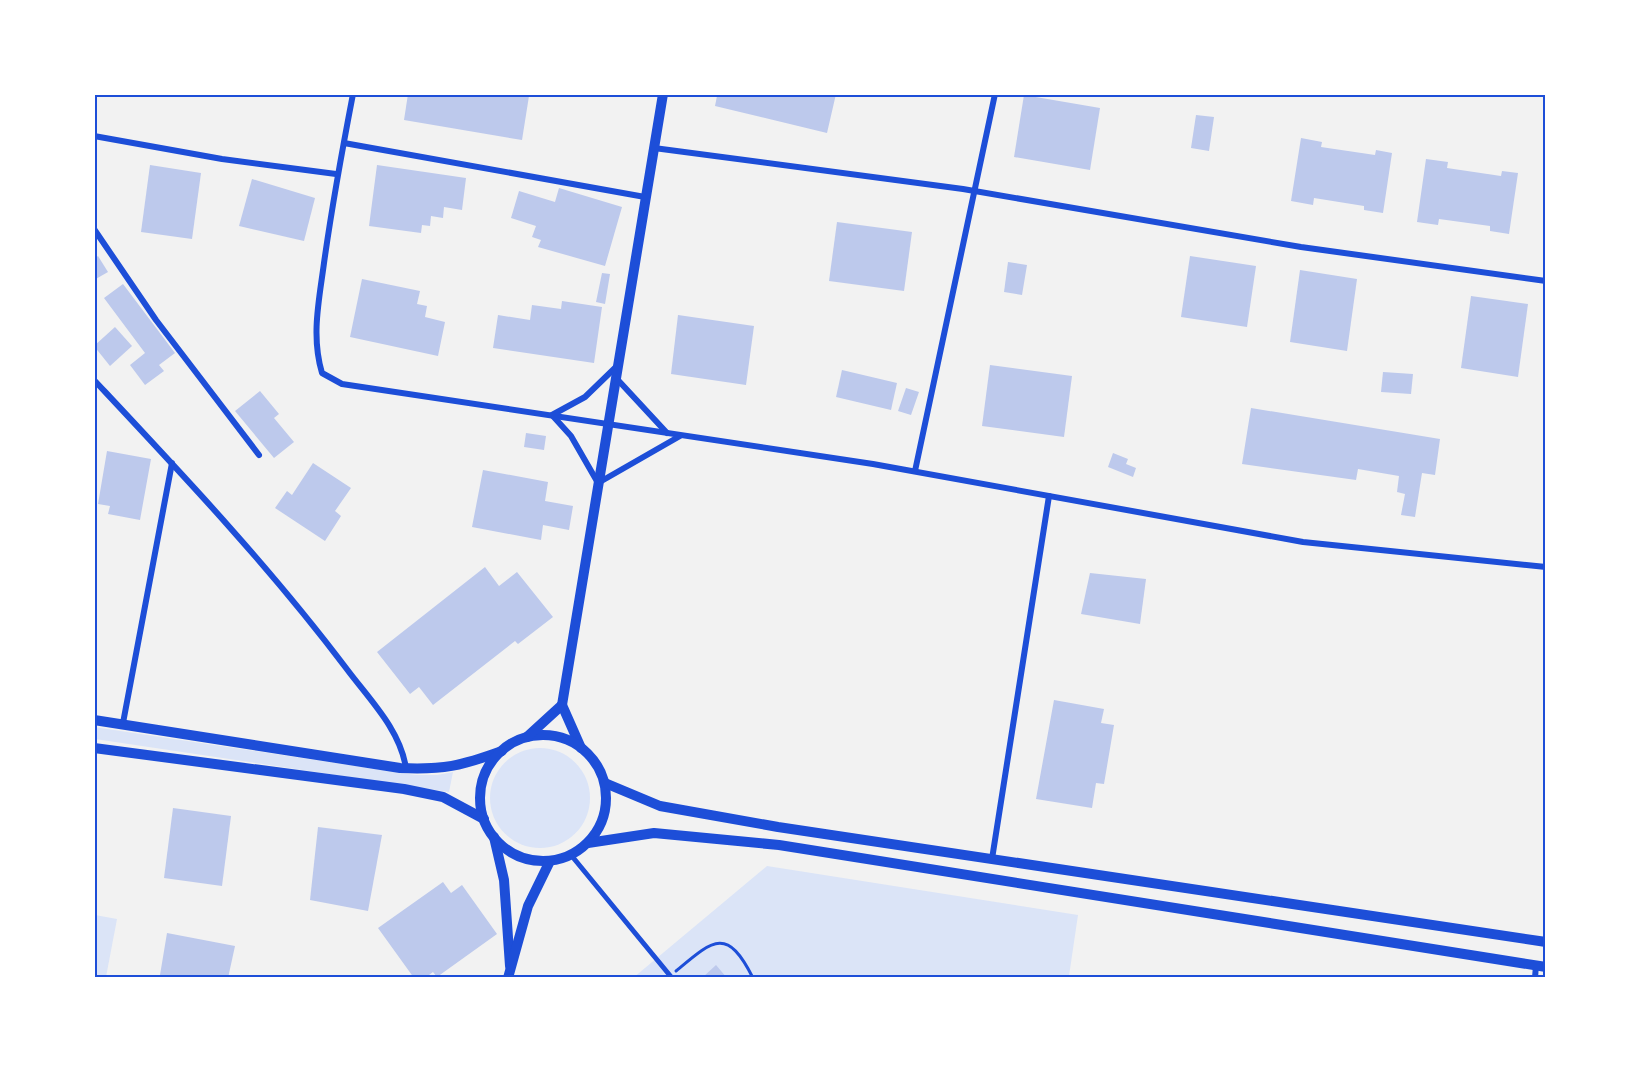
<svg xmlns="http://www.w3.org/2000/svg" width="1640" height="1072" viewBox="0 0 1640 1072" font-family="'DejaVu Sans',sans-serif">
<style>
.green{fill:#dbe4f7}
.building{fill:#bdc9ec}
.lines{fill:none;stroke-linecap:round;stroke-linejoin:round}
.path{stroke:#1d4ed8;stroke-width:3}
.pedestrian{stroke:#1d4ed8;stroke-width:5}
.minor{stroke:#1d4ed8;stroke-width:6}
.secondary{stroke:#1d4ed8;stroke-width:10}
.neatline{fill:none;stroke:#1d4ed8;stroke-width:2}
</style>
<rect width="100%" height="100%" fill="#f2f2f2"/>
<g class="green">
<polygon points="94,727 416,775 437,775 453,772 449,792 95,739"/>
<circle cx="540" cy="798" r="50"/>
<polygon points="767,866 1078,915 1069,976 1079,977 633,978"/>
<polygon points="95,915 117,919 106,977 95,977"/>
</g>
<g class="building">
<polygon points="408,94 529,96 522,140 404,120"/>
<polygon points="836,94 827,133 715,106 717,96 713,95"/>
<polygon points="1024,95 1100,108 1090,170 1014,157"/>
<polygon points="1196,115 1214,117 1209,151 1191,148"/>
<polygon points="1301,138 1322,142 1321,147 1375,155 1376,150 1392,153 1383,213 1364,210 1364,206 1314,198 1313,205 1291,201"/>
<polygon points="1426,159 1448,162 1447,168 1501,176 1502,171 1518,173 1509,234 1490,231 1490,226 1439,219 1438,225 1417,222"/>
<polygon points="150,165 201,173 192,239 141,232"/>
<polygon points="377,165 466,178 462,210 444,207 443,218 431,216 430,226 422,225 421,233 369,226"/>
<polygon points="252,179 315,198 304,241 239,226"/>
<polygon points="559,188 622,207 605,266 538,247 541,240 532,237 536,226 511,218 519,191 555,202"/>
<polygon points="837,222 912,232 904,291 829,281"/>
<polygon points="98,256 108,272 94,280 94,259"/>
<polygon points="1190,256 1256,266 1247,327 1181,317"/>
<polygon points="1008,262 1027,265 1022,295 1004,292"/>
<polygon points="1300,270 1357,279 1347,351 1290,342"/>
<polygon points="602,273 610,274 605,304 596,302"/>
<polygon points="362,279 420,291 417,304 427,306 425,317 445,322 438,356 350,337"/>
<polygon points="123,284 175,353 159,365 164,371 145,385 130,365 145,353 104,298"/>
<polygon points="1471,296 1528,304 1518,377 1461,368"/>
<polygon points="562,301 602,307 594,363 493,348 498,315 530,320 532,305 561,309"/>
<polygon points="678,315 754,326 746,385 671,374"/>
<polygon points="115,327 132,346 110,366 94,346"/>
<polygon points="990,365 1072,376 1064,437 982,426"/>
<polygon points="842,370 897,383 891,410 836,397"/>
<polygon points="1383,372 1413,374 1411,394 1381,392"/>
<polygon points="906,388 919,392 911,415 898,411"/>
<polygon points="260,391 279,414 274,418 294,442 274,458 235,411"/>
<polygon points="1251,408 1440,439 1435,475 1422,473 1415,517 1401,515 1405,494 1397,492 1399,476 1358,469 1356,480 1242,464"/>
<polygon points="526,433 546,436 544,450 524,447"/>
<polygon points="107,451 151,459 140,520 108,514 110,506 98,504"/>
<polygon points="1113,453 1128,459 1126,464 1136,468 1133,477 1108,467"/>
<polygon points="313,463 351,488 335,511 341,516 325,541 275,508 287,491 292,495"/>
<polygon points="483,470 548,482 545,501 573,506 569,530 543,525 541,540 472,527"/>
<polygon points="485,567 499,586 517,572 553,617 518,644 515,641 433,705 419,687 410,694 377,652"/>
<polygon points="1090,573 1146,579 1140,624 1081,614"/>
<polygon points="1054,700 1104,709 1101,723 1114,725 1104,784 1096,783 1092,808 1036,799"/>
<polygon points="173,808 231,816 222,886 164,878"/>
<polygon points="318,827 382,835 368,911 310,900"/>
<polygon points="443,882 451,893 462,885 497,934 437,977 433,972 425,978 414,978 378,928"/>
<polygon points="167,933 235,946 228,978 160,975"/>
<polygon points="716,965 727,978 702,978"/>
</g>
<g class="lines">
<path class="path" d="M676,971C713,940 727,926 753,978"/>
<polyline class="pedestrian" points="571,855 672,978"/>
<g class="minor">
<path d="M353,94C342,151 332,206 324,263C319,301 311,336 322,373L342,384L873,464L1303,542L1546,567"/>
<polyline points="94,136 222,159 336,174"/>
<polyline points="344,143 645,197"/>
<polyline points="654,148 963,189 1301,247 1546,281"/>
<polyline points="94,229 156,320 259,455"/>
<polyline points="617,366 585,397 552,415 571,436 598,483 680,436"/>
<polyline points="617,379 667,433"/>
<path d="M94,380C182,474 269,566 346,668C369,699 400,729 406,768"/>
<polyline points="915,471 995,94"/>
<polyline points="123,723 172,463"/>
<polyline points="992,859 1049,496"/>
<polyline points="1535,978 1536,965"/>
</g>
<g class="secondary">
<polyline points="562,705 663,94"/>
<polyline points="562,705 581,748"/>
<path d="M94,720L400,768C443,770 461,766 502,751"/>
<circle cx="543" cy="798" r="63"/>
<polyline points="527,737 562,705"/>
<polyline points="94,748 404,789 443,797 484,819"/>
<polyline points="605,783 660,806 778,827 1546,942"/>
<polyline points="494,837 504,880 510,966"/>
<polyline points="588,843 654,833 779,845 1546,967"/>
<polyline points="508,978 528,906 550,861"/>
</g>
</g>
<rect width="1640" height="1072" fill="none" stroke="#ffffff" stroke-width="192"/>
<rect x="96" y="96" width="1448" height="880" class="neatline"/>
</svg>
